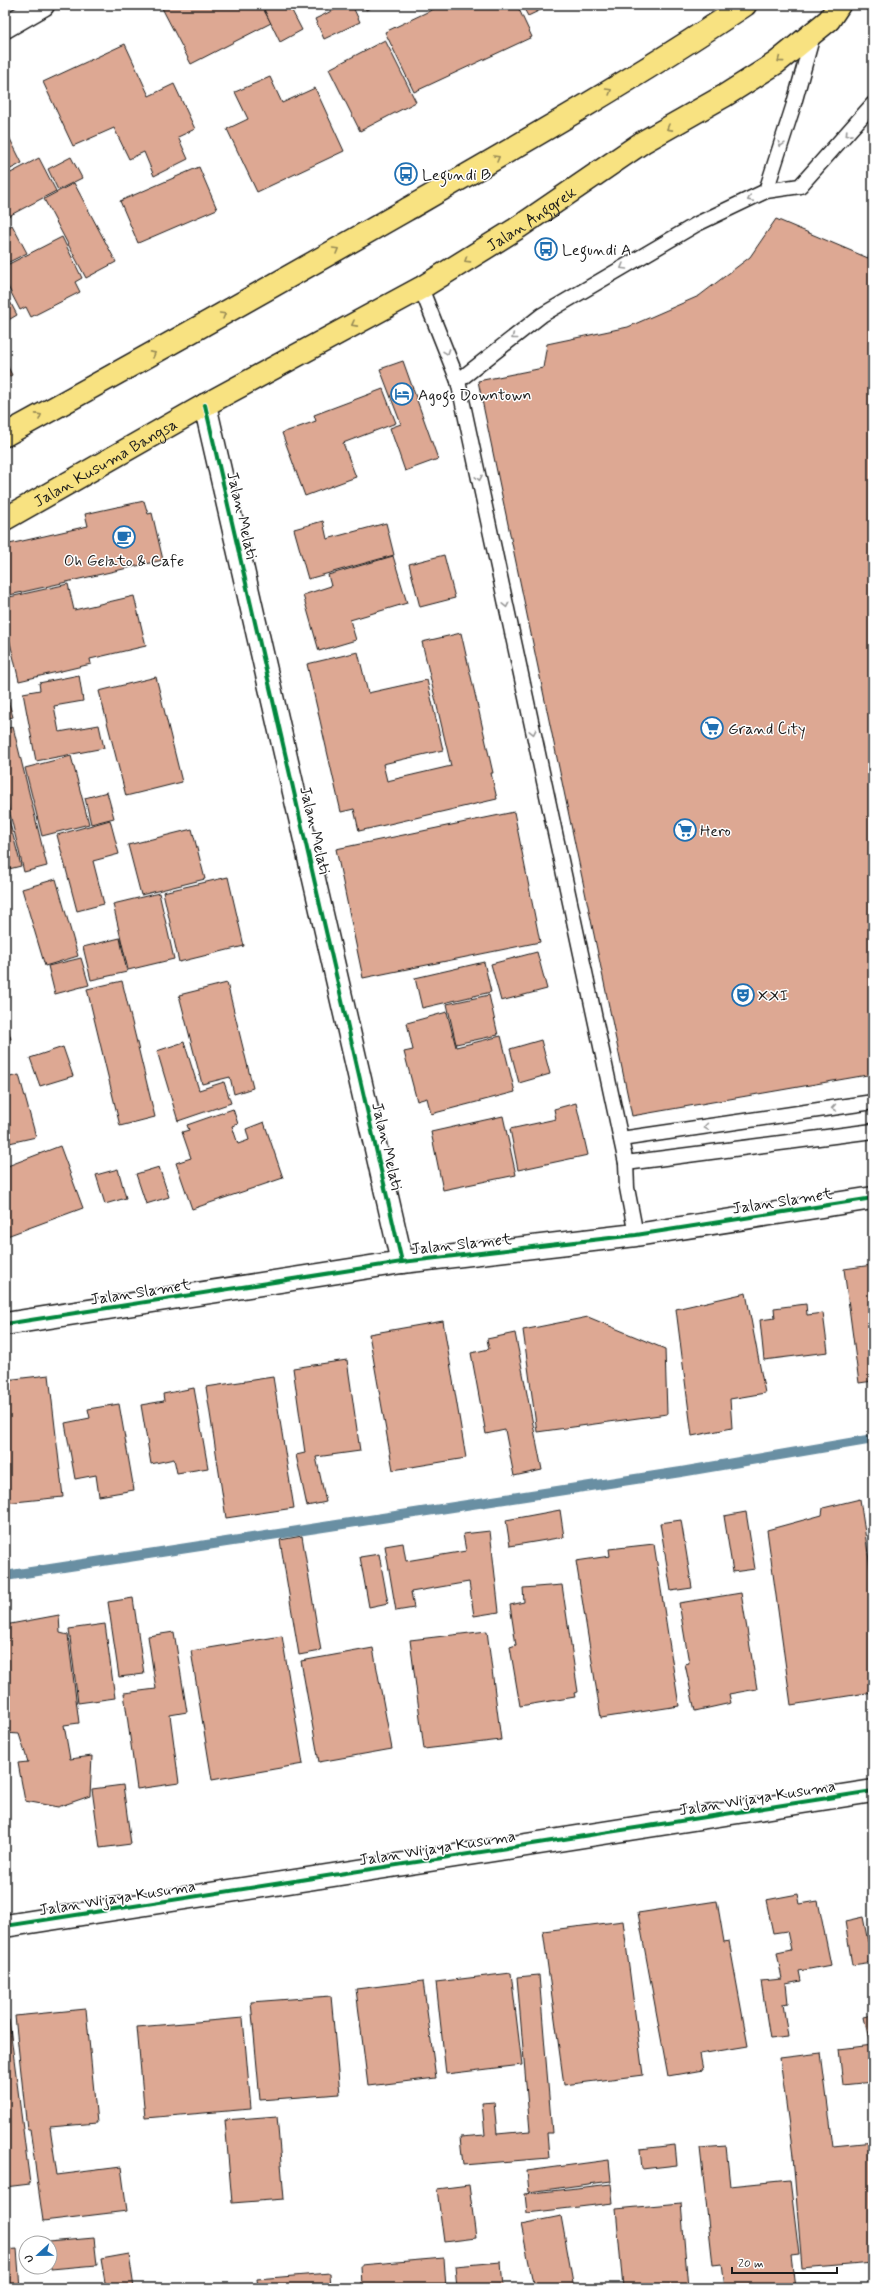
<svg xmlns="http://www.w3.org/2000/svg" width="878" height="2293" viewBox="0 0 878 2293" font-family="Mynerve,sans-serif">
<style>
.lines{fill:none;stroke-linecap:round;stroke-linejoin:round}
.stream{stroke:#698fa3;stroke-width:10}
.building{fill:#dda893;stroke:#1c1c1c}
.service-casing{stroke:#1c1c1c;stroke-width:17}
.minor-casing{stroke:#1c1c1c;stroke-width:25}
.tertiary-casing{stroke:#1c1c1c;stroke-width:25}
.trunk-casing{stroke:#1c1c1c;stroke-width:25}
.service{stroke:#fff;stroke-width:14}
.minor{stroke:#fff;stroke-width:22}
.tertiary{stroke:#fff;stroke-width:22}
.trunk{stroke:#f8e281;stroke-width:22}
.cycleway-casing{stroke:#fff;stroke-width:6}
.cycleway{stroke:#00873e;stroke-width:4}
.oneway{stroke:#958954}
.oneway2{stroke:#999}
.labels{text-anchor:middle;stroke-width:3;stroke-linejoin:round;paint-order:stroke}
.poi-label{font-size:16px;fill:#1c1c1c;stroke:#fff;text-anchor:start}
.street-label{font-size:16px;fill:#1c1c1c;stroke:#fff}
</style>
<rect width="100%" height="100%" fill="#fff"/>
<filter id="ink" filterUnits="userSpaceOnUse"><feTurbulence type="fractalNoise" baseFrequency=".025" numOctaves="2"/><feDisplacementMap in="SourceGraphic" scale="8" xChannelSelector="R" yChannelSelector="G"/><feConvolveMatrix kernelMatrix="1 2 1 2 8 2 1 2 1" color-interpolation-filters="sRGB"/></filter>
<g filter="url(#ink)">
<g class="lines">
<polyline class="stream" points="5,1576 681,1472 873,1439"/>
</g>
<g class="building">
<polygon points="168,5 261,5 271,23 191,64 162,8"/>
<polygon points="262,5 289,5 302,30 280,42"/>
<polygon points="344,5 352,5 360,22 324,39 315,19"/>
<polygon points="364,5 377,5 366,10"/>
<polygon points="442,5 517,5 532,37 414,92 385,32"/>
<polygon points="522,5 551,5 528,16"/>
<polygon points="385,40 416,102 360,131 329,69"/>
<polygon points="125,44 149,96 174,84 195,129 178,137 188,159 154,176 144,152 129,159 114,128 73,146 43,82"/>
<polygon points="5,71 10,83 5,85"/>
<polygon points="270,77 282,103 315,88 344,151 257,192 227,129 248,119 235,92"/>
<polygon points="5,129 22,163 5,172"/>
<polygon points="71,157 82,178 58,190 48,169"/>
<polygon points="39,158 56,191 5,218 5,176"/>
<polygon points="199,167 217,209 138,243 120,201"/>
<polygon points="74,183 116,262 86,278 44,199"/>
<polygon points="776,219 868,258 873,245 873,1074 632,1116 478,381 543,368 547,344 628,327 699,296 750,257"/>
<polygon points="12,225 27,253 5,264 5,229"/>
<polygon points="62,237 82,278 75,282 80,292 31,317 26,307 20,310 5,281 5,266"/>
<polygon points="5,292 17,315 5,322"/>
<polygon points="5,361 12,375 5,379"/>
<polygon points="403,361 438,459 405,471 390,428 401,424 380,369"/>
<polygon points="383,389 396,423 343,443 356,477 305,496 282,433 316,421 314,415"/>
<polygon points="144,501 148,514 152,513 163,560 5,596 5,545 88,526 85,514"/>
<polygon points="323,521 327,539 386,523 394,555 308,579 294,529"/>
<polygon points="444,555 455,598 420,607 409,564"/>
<polygon points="393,556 407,603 350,620 356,640 319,651 303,595 331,586 328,575"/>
<polygon points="68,584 74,610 134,596 146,646 90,659 91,664 19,681 5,621 5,598"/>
<polygon points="461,633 493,773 491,773 497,799 359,831 354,809 341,812 307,664 358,652 368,693 427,680 443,750 383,764 387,781 451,766 422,642"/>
<polygon points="79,675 83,701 54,706 59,732 99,725 104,748 36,761 23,693 40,690 39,683"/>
<polygon points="156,677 182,782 126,796 99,691"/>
<polygon points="5,690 13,717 5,719"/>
<polygon points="13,727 47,866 24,872 5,793 5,729"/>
<polygon points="71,756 89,824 42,836 25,768"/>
<polygon points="107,792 114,818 91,824 85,798"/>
<polygon points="5,805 21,866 5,870"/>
<polygon points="514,812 540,942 363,978 336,849"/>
<polygon points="110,820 119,854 93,861 104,904 77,911 57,835"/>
<polygon points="192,829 205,879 141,895 128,845"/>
<polygon points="228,877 244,946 179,962 163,892"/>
<polygon points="56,879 78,956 45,966 22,889"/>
<polygon points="159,893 174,959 128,970 113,904"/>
<polygon points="120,938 127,972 91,980 83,947"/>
<polygon points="537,952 547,989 501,1001 491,964"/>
<polygon points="81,958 89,985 55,994 48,966"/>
<polygon points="484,962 491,992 422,1008 415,978"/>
<polygon points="122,981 155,1117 120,1126 87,989"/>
<polygon points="227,983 253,1088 234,1094 230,1077 202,1084 179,995"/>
<polygon points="489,995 498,1035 456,1044 447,1004"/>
<polygon points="447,1012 456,1047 501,1036 515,1092 431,1114 427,1098 417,1101 404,1052 413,1050 407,1023"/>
<polygon points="5,1019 11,1039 5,1040"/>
<polygon points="541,1040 550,1074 519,1083 510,1049"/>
<polygon points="184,1042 199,1090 224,1082 231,1103 178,1121 157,1051"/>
<polygon points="63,1047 73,1076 40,1086 30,1058"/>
<polygon points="19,1075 36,1137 5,1144 5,1078"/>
<polygon points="576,1103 588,1155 518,1170 510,1129 556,1119 554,1109"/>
<polygon points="233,1109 238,1124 232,1126 238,1144 249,1140 246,1129 264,1122 283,1178 192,1209 176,1163 191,1158 182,1132 189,1130 187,1125"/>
<polygon points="503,1116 516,1175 443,1190 431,1132"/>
<polygon points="60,1146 83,1208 7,1236 5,1230 5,1167"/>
<polygon points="159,1167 169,1197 146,1204 136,1174"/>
<polygon points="118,1169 126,1198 105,1204 96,1175"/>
<polygon points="872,1265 873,1381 859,1383 844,1269"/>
<polygon points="746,1293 765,1393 730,1399 732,1428 692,1436 676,1309"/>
<polygon points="806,1304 807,1315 823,1313 828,1352 764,1360 760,1320 775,1318 774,1308"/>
<polygon points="588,1317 665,1349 667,1414 537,1432 523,1330"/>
<polygon points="443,1321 466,1458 393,1470 369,1334"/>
<polygon points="515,1333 542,1470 514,1476 505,1430 486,1434 471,1353 489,1349 487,1339"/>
<polygon points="347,1360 360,1451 316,1457 326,1502 307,1506 296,1455 305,1453 293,1368"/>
<polygon points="49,1375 63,1497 5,1503 5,1380"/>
<polygon points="273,1377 294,1508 226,1518 206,1387"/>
<polygon points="194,1388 208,1468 177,1473 174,1459 151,1464 141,1405 164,1401 163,1394"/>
<polygon points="119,1404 134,1490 99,1496 96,1475 75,1479 65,1423 90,1418 88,1409"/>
<polygon points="860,1499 873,1587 873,1692 791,1705 767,1530 822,1515 823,1508"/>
<polygon points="560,1510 564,1537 510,1546 506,1520"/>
<polygon points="746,1512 755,1569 733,1572 724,1516"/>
<polygon points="681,1520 692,1588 671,1591 660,1523"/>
<polygon points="490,1531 499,1612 474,1616 469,1582 411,1592 414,1608 396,1611 385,1546 403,1543 406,1561 466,1551 463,1534"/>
<polygon points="302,1536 321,1651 299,1655 280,1540"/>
<polygon points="654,1544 679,1706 601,1718 576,1561 610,1556 609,1549"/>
<polygon points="379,1554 388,1603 369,1607 360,1557"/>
<polygon points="562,1585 578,1692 574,1693 575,1697 520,1706 510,1647 516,1645 510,1605 524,1602 523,1588"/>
<polygon points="741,1593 757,1689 729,1694 731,1703 695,1711 685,1664 689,1663 679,1603"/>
<polygon points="133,1598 144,1674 119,1677 108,1602"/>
<polygon points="59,1615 60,1633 68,1635 79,1723 64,1725 70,1759 92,1756 90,1796 58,1807 25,1801 18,1763 28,1762 19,1734 5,1733 5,1668 7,1668 5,1625"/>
<polygon points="105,1624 115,1698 78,1703 69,1629"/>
<polygon points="487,1631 501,1740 424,1749 410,1640"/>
<polygon points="174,1632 187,1712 170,1715 179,1783 137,1789 124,1693 156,1689 148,1636"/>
<polygon points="282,1636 303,1764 212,1780 191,1651"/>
<polygon points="373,1648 392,1749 319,1762 301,1661"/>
<polygon points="123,1785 131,1844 100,1848 92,1789"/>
<polygon points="798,1894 800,1904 818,1901 831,1965 799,1971 801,1981 786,1984 788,2003 783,2004 788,2037 770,2039 761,1981 782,1979 777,1953 791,1950 787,1931 773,1933 766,1900"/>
<polygon points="717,1901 724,1942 729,1941 748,2046 700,2054 703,2070 668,2076 638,1913"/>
<polygon points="863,1917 868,1942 873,1942 873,1962 852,1965 845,1921"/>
<polygon points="623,1921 643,2075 564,2085 543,1931"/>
<polygon points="511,1973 522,2065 446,2074 436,1982"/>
<polygon points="539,1975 552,2133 547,2133 549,2158 463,2165 460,2137 485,2135 482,2103 494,2102 497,2134 530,2131 517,1977"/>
<polygon points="423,1981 436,2078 368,2086 356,1989"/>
<polygon points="331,1996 340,2094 260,2100 251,2002"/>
<polygon points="86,2009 97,2123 50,2127 57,2175 121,2167 127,2211 43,2221 30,2129 27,2129 15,2016"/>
<polygon points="873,2015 873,2039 869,2040 864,2017"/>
<polygon points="243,2018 251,2109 145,2118 137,2027"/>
<polygon points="9,2020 30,2184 5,2187 5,2021"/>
<polygon points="873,2045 873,2082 843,2085 839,2049"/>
<polygon points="821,2053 833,2146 873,2142 873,2263 802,2269 793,2156 780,2058"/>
<polygon points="277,2116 284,2199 232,2203 225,2120"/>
<polygon points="675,2145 677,2165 642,2169 640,2149"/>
<polygon points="726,2146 730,2186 790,2180 799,2255 791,2256 795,2288 725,2288 722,2264 713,2265 700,2148"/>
<polygon points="609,2160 611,2181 529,2192 527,2171"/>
<polygon points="611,2184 613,2203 527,2213 525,2194"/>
<polygon points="469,2185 476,2238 444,2242 437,2189"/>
<polygon points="681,2203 688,2288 623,2288 616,2209"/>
<polygon points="561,2216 574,2288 534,2288 521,2224"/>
<polygon points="94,2238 97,2265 51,2269 48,2242"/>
<polygon points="17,2249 20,2288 5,2288 5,2250"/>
<polygon points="129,2254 134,2288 106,2288 101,2259"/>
<polygon points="444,2258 446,2288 362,2288 361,2265"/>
<polygon points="501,2262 503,2288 457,2288 455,2266"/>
<polygon points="330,2273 331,2288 258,2288 257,2279"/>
</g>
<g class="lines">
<g class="service-casing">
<g id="service">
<polyline points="766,191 793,107 813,35"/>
<polyline points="421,288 458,381 626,1163 873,1131"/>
<polyline points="458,381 542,315 697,224 766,191 800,186 873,104"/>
<polyline points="621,1139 873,1102"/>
<polyline points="626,1163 627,1188 636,1235"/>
</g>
</g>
<g class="minor-casing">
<g id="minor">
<polyline points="5,27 43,5"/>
<polyline points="205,405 402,1262"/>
<polyline points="5,1324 402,1262 636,1235 873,1198"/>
</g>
</g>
<g class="tertiary-casing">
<polyline id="tertiary" points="5,1926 873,1791"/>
</g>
<g class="trunk-casing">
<g id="trunk">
<path d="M5,435C140,361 273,286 406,210C521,144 635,79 745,5"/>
<path id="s1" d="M5,519L205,405L421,288L516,229L643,142L724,96L776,63L829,20L839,5"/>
</g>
</g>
<use href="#service" class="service"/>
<use href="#minor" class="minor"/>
<use href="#tertiary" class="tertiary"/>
<use href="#trunk" class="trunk"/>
<g class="cycleway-casing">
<g id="cycleway">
<polyline points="205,405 402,1262"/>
<polyline points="5,1324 402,1262 636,1235 873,1198"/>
<polyline points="5,1926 873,1791"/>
</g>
</g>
<use href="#cycleway" class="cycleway"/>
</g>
<defs><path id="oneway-chevron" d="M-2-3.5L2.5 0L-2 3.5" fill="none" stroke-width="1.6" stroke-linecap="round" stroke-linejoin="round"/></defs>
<g class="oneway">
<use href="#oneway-chevron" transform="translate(780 60) rotate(143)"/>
<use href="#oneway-chevron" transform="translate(609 91) rotate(-31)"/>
<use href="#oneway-chevron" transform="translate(669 128) rotate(151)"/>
<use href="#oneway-chevron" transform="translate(497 158) rotate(-30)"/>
<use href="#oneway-chevron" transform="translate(336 250) rotate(-30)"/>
<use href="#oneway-chevron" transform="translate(467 260) rotate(148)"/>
<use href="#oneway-chevron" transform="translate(223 315) rotate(-30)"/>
<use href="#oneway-chevron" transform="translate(354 324) rotate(152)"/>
<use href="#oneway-chevron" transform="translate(153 354) rotate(-29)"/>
<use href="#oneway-chevron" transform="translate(39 416) rotate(-29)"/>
</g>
<g class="oneway2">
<use href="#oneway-chevron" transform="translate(848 134) rotate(133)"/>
<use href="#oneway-chevron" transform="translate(781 144) rotate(108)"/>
<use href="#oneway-chevron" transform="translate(750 199) rotate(154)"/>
<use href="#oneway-chevron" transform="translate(623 267) rotate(150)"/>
<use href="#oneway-chevron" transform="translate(514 337) rotate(142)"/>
<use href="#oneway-chevron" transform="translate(447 352) rotate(70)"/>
<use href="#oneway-chevron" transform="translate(479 478) rotate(78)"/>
<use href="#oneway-chevron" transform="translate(506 605) rotate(78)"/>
<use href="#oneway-chevron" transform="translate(533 732) rotate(78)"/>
<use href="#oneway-chevron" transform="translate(834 1108) rotate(172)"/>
<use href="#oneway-chevron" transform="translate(706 1127) rotate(172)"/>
</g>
</g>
<defs>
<g id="bus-ring" transform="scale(1.15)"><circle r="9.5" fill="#fff" stroke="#1f6fb2" stroke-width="1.5"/><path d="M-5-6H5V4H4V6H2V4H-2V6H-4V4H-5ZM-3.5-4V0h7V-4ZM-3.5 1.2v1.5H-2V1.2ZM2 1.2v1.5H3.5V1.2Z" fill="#1f6fb2"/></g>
<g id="hotel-ring" transform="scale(1.15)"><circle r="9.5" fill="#fff" stroke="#1f6fb2" stroke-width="1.5"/><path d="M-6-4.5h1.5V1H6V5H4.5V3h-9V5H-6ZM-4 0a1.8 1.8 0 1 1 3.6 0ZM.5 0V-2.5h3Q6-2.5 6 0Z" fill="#1f6fb2"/></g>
<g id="cafe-ring" transform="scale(1.15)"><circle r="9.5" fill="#fff" stroke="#1f6fb2" stroke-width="1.5"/><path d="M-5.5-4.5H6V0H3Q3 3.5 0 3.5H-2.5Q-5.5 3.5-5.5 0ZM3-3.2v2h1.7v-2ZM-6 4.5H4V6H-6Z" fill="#1f6fb2"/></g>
<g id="supermarket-ring" transform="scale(1.15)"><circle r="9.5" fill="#fff" stroke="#1f6fb2" stroke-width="1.5"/><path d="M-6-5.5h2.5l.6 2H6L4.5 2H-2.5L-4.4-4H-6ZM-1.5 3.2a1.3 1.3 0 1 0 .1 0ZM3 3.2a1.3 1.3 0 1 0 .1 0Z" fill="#1f6fb2"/></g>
<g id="theatre-ring" transform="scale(1.15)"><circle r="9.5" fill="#fff" stroke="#1f6fb2" stroke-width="1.5"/><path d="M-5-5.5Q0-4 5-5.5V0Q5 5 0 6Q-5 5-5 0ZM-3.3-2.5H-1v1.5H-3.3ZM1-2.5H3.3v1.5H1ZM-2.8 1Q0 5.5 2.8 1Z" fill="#1f6fb2"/></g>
</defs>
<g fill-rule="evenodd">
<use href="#bus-ring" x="406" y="174"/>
<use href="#bus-ring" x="546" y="249"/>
<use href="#hotel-ring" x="402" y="394"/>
<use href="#cafe-ring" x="124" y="537"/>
<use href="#supermarket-ring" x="712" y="728"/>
<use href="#supermarket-ring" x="685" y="830"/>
<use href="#theatre-ring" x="743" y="995"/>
</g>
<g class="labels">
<g class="poi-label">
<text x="422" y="180">Legundi B</text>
<text x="562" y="255">Legundi A</text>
<text x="418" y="400">Agogo Downtown</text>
<text x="124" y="566" text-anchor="middle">Oh Gelato &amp; Cafe</text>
<text x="728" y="734">Grand City</text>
<text x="700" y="836">Hero</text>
<text x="758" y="1001">XXI</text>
</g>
<g class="street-label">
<text dy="6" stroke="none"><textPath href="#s1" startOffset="606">Jalan Anggrek</textPath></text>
<text dy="6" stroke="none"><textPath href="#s1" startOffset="115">Jalan Kusuma Bangsa</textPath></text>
<text transform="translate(243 515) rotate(77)" y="6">Jalan Melati</text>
<text transform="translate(316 830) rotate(77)" y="6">Jalan Melati</text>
<text transform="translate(388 1146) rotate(77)" y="6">Jalan Melati</text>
<text transform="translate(782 1200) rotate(-9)" y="6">Jalan Slamet</text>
<text transform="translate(461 1243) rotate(-6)" y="6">Jalan Slamet</text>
<text transform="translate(140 1291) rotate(-9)" y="6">Jalan Slamet</text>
<text transform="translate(757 1797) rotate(-9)" y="6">Jalan Wijaya Kusuma</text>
<text transform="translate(437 1847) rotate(-9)" y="6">Jalan Wijaya Kusuma</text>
<text transform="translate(117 1897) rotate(-9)" y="6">Jalan Wijaya Kusuma</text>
</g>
</g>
<rect width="878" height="2293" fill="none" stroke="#fff" stroke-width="20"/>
<rect x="10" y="10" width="858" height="2273" fill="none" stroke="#1c1c1c" stroke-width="1.5" filter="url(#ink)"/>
<g transform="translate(38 2255) rotate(248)"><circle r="19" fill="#ffffff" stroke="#a4a4a4"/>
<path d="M0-3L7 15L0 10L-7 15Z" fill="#1f6fb2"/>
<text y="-6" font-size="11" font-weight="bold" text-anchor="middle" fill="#1c1c1c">U</text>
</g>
<path d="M732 2267v6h105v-6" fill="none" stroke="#1c1c1c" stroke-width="2"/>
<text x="738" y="2267" font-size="12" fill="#1c1c1c" stroke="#ffffff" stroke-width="3" paint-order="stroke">20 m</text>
</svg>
